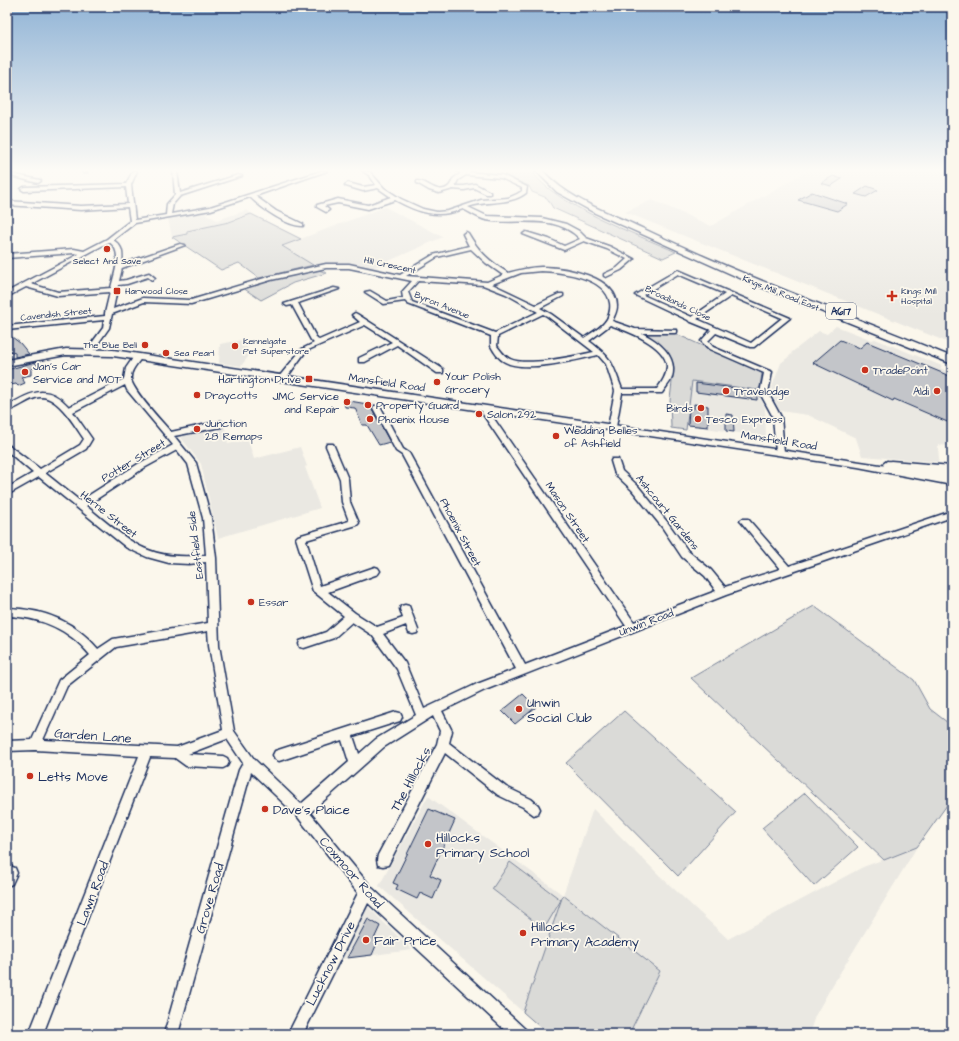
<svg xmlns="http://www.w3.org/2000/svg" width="959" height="1041" viewBox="0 0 959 1041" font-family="'Architects Daughter',sans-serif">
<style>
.built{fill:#eae8e2}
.green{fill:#dadad7;stroke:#7a849a}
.building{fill:#c3c5c9;stroke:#1b2f5e}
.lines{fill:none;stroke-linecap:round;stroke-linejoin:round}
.minor-casing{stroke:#1b2f5e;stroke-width:3}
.major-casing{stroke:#1b2f5e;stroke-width:3}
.highway-casing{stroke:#1b2f5e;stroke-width:3}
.minor{fill:#fbf7ec;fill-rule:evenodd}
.major{fill:#fbf7ec;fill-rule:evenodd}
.highway{fill:#fbf7ec;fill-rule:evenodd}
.poi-dot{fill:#c8321e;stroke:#fbf7ec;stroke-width:1.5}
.labels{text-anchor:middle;stroke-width:3.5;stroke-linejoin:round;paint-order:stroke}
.far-poi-label{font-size:9px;fill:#1b2f5e;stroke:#fbf7ec;text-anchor:start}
.far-street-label{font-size:9px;fill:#1b2f5e;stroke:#fbf7ec}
.shield{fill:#fbf7ec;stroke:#5e6b89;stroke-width:1}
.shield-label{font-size:10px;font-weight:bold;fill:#1b2f5e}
.poi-label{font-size:11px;fill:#1b2f5e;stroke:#fbf7ec;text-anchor:start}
.street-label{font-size:11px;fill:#1b2f5e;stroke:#fbf7ec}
.near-poi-label{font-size:13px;fill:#1b2f5e;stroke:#fbf7ec;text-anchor:start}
.near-street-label{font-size:13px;fill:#1b2f5e;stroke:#fbf7ec}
</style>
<rect width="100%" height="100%" fill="#fbf7ec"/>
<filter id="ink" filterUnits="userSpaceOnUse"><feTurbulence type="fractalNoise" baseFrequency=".025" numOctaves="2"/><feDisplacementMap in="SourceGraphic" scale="8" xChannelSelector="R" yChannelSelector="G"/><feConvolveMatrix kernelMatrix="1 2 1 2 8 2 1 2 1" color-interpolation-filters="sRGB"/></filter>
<g filter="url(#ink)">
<g class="built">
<polygon points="807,171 952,171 952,344 625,212 652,200 711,226"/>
<polygon points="385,207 443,237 373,268 341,263 313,265 282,246"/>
<polygon points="247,210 251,214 229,222 188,231 188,234 172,237 168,218 204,213 217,220"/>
<polygon points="836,326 872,340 875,339 942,366 940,368 952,373 952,446 938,445 939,460 937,462 862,456 856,438 808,415 780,411 774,399 772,387 781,363 792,354 791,353 819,331 827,334"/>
<polygon points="242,340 244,347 247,347 248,357 241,366 219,363 220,344"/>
<polygon points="692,381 757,390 765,408 766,437 686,425"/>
<polygon points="224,421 228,444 248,440 254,459 300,447 307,466 305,467 320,508 218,538 201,464 176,431"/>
<polygon points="428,796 563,895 593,809 660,876 728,939 863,867 917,847 829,991 815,1016 809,1034 548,1034 379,886"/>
<polygon points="366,905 412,950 335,960"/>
</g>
<g class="green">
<path d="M511,171H532C552,204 639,235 676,252L663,258L553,208L547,198L532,192L529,186L503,175Z"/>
<polygon points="251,214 301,239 282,246 313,265 259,278 239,263 221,270 172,237 187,234 187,231 229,222"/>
<polygon points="316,269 327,273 293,283 261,300 243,288"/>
<path d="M645,332H672L762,373L760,387L757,390L692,381L686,430L671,428C671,416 669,403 671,391C675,356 674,352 644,334Z"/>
<polygon points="814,606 914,680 930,709 952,726 952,798 917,847 884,860 691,678"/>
<polygon points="624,711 736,812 678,876 566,763"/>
<polygon points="805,793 858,847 814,886 762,828"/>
<polygon points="510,862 561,900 544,929 492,889"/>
<polygon points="563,895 660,971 629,1034 548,1034 523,1012"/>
</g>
<g class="building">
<polygon points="833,176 842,179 831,186 821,183"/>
<polygon points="867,186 878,190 866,197 855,194"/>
<polygon points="812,192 848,204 837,211 798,200"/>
<polygon points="12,337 20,343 29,354 15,357 15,353 7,350 7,340"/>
<polygon points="840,340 860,348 867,342 952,377 952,424 894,399 893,401 813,363"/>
<polygon points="35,362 38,367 31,369 31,375 21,377 25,383 18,386 16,384 11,385 7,379 7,370"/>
<polygon points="696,383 757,391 757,400 696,392"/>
<polygon points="344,400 373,405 372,409 390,442 379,445 367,425 362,425 355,408 345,407"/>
<polygon points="694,404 708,406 708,427 688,425 689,408 694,409"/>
<polygon points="726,414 733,415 734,432 726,431"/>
<polygon points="523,694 536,707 515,724 502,711"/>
<polygon points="429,809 455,820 430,875 441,880 433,899 420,893 417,899 396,889 398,885 393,883"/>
<polygon points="368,919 380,926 374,939 378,941 372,955 347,958"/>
</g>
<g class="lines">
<g class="minor-casing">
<g id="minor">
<polygon points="83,171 87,171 87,172 83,173"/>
<path d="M133,171H137L131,185L135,220L166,215L167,204L175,195L173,171H177L180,193L238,175L242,176L180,196L173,204L171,214L210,207L321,171H327L255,196L276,211L303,224V226C288,227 261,208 250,197L211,210L135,223L113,240C123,246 123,253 122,264L180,244L185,245L122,268L119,281L126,280L149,273L155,278L152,280L148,277L127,284L118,285L113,309L143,298L191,300L268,277L326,264H349L400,275L433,255L469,246L463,234L466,232L468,233C479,252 489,261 508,273C519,270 530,267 541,267C564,267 617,276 617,306C617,311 614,317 612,321L635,329L677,330V332L675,333H642C658,341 678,356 672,377C671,382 665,388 662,393H622L616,427L615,429H609L608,427L615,391L606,364L598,355C577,360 524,373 505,362C499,359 494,352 491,346V336L408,304L405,301L384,304L365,292L370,291L387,301L403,298L402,292L412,281L349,268H326L271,280L191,304L144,302L112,314L109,328L92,352L90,353L86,351L103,328L104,320L7,330V326L105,316V313L110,292L58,296L26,287L7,297V292L79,254L74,253L7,258V254L74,249L84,251L107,239L130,221L128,207L81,210L7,205V201L81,206L128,204L126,187L24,191L21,189L24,187L126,184ZM109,242C124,251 114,274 111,288L58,292L31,284ZM471,249L486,263L503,275L487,282L406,276L437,257ZM541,271C562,272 606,277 610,303C611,309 609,318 604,323C599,329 591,333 584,338L551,314L540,308L563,296V294H559L536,305L492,284L521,273ZM418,281L483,285L506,294L538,312L495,333L412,302L408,292ZM543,314L547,316L594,352C575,356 527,367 510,359C505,357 501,351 497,346L498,336ZM610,325C627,331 665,344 667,366C667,375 662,382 657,389H622C612,363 612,358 589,341Z"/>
<path d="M363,171L370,172L384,188L401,199L423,209L437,212L448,211L481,200L508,198L517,194L522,191V188L501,178L466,175L458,180L455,186H464L475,184L490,192V194H486L474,188L464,190L453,189L439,193L429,190L417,183V181C428,181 437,195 448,187C451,185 451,182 453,179C455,177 459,175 461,173L456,171L502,175L527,187L526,193C509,206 487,200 468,207L487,216L542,218L566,224L579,231L586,238L611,247L634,259L621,270L606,277L604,276V274L617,268L627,259L607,249L584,241L564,250L523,234L526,232L549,239L564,246L580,239C554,212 517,226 486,220C478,218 470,212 463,209C437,219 419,213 395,200L368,209L338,203L324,206L329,210L326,212L317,207V205L338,199L368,205L391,197L378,188L363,191L346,186L345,185L348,183L363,187L376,185L370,176Z"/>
<polygon points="7,173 40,180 41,181 38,183 7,175"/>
<path d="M678,270L790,318L754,347H750L716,333L708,341L713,347L772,372L768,393L781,417L784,452L783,454H777L776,452L773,417L760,393L764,373L709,349L701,341L711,330L689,321L688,320L635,295ZM678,274L725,294L692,317L643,295ZM731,296L782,318L751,343L697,319Z"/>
<polygon points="334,288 339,289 298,303 317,339 319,340 360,322 352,315 355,313 357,314 443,369 443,373 437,373 397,345 365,362 359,362 359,358 392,342 365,325 306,351 285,380 279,380 278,378 302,349 314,343 311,340 292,305 287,306 284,304"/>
<path d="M135,355H141L142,357C137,364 130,371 131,379C132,390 162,422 171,432L221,421L225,424L221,427L174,436L196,463L211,518L216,558L219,645L234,731L254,759L301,804L349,762L342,740L279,761L275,759L273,755L275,751L396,712L400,713L402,717L400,721L353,736L359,754L376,739L416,715L397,669L372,635L352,622L334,638L304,648L300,647L299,644L300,641L326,632L344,616L313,591L296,538L298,536L349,521L342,502L340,479L326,446L327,444H333L334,446L348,479L350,502L359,523L357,525L306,540L320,586L375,567L378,568L380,571L378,574L328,592L355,613L377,627L403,618L400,609L401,606L405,605L409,606L418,630L417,633L413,634L409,633L406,625L383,634L405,663L424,709L477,684L516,669L402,455L396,451L373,408L374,406H380L403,449L409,453L525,665L626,626L482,413L483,407H489L490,413L634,622L716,591L705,576L682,557L662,527L632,490L615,474L611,461L612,459H618L622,471L638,486L668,523L688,551L711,570L725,587L780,569L742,523L740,521L742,519H748L789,566L952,511V517L726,595L485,690L442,711L452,731L449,743L506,787L531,799L538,805L540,809L538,813L534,815L523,807L498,795L445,753L388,865L383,866L378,865L377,860L378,855L437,744L440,731L433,716L384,747L310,813L371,887L525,1029L527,1034H509L368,903L303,1034H288L358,893L297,816L251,772L178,1034H164L239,770L243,763L227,739L188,754L223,756L227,758L229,762L227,766L223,768L186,766L175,758L150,757L43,1034H29L139,756L35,750L7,751V741L32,740L59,680L90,655C69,629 40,617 7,616V608C43,609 75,621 98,649L113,639L208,623L206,562L189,564L169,563L147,557L127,548L39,477L7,495V488L33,473L7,451V444L40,469L80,445L84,439C74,425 56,391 35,398C25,401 17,409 7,411V406C32,392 47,383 69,407L124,379L126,368ZM125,385L127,390L173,445L138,464L80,501L45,473L86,449L92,439L73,412ZM177,450L188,464L203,518L206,555C146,562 130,541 86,506L144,468ZM208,631L209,645L223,730L177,747L43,740L67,686L116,647Z"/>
<polygon points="887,461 952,473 952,479 884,466 883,464"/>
<polygon points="10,866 15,868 17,873 12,884 7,886 7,868"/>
</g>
</g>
<g class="major-casing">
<polygon id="major" points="66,349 113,350 887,466 887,462 891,461 952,466 952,474 904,469 952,477 952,485 858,467 113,356 66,355 7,366 7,360"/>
</g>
<g class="highway-casing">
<path id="highway" d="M536,171H543C570,201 608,212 644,229C745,277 849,315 952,357V364L751,283L595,213L557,192Z"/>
</g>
<use href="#minor" class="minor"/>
<use href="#major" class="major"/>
<use href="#highway" class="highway"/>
</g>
</g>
<linearGradient id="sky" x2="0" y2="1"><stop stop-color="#91b4d6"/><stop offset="0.54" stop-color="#fdfbf6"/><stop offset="1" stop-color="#fdfbf6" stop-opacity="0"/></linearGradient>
<rect width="959" height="316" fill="url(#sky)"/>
<g class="poi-dot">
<circle cx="107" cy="249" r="4"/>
<rect x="113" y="287" width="8" height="8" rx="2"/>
<path d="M890 290h4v4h4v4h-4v4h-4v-4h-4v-4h4z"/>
<circle cx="145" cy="345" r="4"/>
<circle cx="235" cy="346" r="4"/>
<circle cx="166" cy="353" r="4"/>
<circle cx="865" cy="370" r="4"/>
<circle cx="25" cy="372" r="4"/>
<rect x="305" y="375" width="8" height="8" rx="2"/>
<circle cx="437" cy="382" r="4"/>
<circle cx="726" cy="391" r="4"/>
<circle cx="937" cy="391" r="4"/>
<circle cx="197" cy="395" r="4"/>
<circle cx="347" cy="402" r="4"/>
<circle cx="368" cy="405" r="4"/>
<circle cx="701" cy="408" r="4"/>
<circle cx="479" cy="414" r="4"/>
<circle cx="370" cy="419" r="4"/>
<circle cx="698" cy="419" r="4"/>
<circle cx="197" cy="429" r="4"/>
<circle cx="556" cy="436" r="4"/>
<circle cx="251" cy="602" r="4"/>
<circle cx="519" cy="709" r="4"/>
<circle cx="30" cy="776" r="4"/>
<circle cx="265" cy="809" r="4"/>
<circle cx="428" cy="844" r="4"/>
<circle cx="523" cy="933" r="4"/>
<circle cx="366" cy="940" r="4"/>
</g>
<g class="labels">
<g class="far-poi-label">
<text x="107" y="264" text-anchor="middle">Select And Save</text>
<text x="125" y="294">Harwood Close</text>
<text x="901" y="294">Kings Mill<tspan x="901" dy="10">Hospital</tspan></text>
<text x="243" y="344">Kennelgate<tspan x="243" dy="10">Pet Superstore</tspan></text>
<text x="137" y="348" text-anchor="end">The Blue Bell</text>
<text x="174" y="356">Sea Pearl</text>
</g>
<g class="far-street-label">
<text transform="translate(390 265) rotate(12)" y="3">Hill Crescent</text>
<text transform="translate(781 293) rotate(22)" y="3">Kings Mill Road East</text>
<text transform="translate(678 303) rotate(25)" y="3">Broadlands Close</text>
<text transform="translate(442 305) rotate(22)" y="3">Byron Avenue</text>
<text transform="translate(56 314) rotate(-6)" y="3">Cavendish Street</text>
</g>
<rect class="shield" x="826" y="303" width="30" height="16" rx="3"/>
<g class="shield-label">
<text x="841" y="315">A617</text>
</g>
<g class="poi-label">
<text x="33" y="370">Jan's Car<tspan x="33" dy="13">Service and MOT</tspan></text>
<text x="873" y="374">TradePoint</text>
<text x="445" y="380">Your Polish<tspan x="445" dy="13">Grocery</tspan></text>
<text x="301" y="383" text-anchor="end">Hartington Drive</text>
<text x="734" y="395">Travelodge</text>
<text x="929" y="395" text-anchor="end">Aldi</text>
<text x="205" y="399">Draycotts</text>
<text x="339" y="400" text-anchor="end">JMC Service<tspan x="339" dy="13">and Repair</tspan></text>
<text x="376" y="409">Property Guard</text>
<text x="693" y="412" text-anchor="end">Birds</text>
<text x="487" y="418">Salon 292</text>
<text x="378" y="423">Phoenix House</text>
<text x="706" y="423">Tesco Express</text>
<text x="205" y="427">Junction<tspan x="205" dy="13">28 Remaps</tspan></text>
<text x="564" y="434">Wedding Belles<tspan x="564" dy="13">of Ashfield</tspan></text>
<text x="259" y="606">Essar</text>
</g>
<g class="street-label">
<text transform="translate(387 382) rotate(8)" y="4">Mansfield Road</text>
<text transform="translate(779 440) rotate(9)" y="4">Mansfield Road</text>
<text transform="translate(133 460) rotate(-31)" y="4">Potter Street</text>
<text transform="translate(568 512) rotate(56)" y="4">Mason Street</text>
<text transform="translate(668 512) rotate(51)" y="4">Ashcourt Gardens</text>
<text transform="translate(109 514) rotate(38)" y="4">Herne Street</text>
<text transform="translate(461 532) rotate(62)" y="4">Phoenix Street</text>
<text transform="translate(195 545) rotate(-97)" y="4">Eastfield Side</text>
<text transform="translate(646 622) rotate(-21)" y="4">Unwin Road</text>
</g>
<g class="near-poi-label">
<text x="527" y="707">Unwin<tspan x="527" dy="15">Social Club</tspan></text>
<text x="38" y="781">Letts Move</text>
<text x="273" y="814">Dave's Plaice</text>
<text x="436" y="842">Hillocks<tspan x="436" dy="15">Primary School</tspan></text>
<text x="531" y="931">Hillocks<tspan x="531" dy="15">Primary Academy</tspan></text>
<text x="374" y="945">Fair Price</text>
</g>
<g class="near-street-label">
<text transform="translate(93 735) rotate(4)" y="5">Garden Lane</text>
<text transform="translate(410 779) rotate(-62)" y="5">The Hillocks</text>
<text transform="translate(352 872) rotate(49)" y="5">Coxmoor Road</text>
<text transform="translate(92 893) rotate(-69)" y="5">Lawn Road</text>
<text transform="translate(209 898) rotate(-74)" y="5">Grove Road</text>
<text transform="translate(330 963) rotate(-63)" y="5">Lucknow Drive</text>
</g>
</g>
<rect width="959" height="1041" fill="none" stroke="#fbf7ec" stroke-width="24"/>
<rect x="12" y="12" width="935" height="1017" fill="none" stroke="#1b2f5e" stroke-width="1.5" filter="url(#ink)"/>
</svg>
